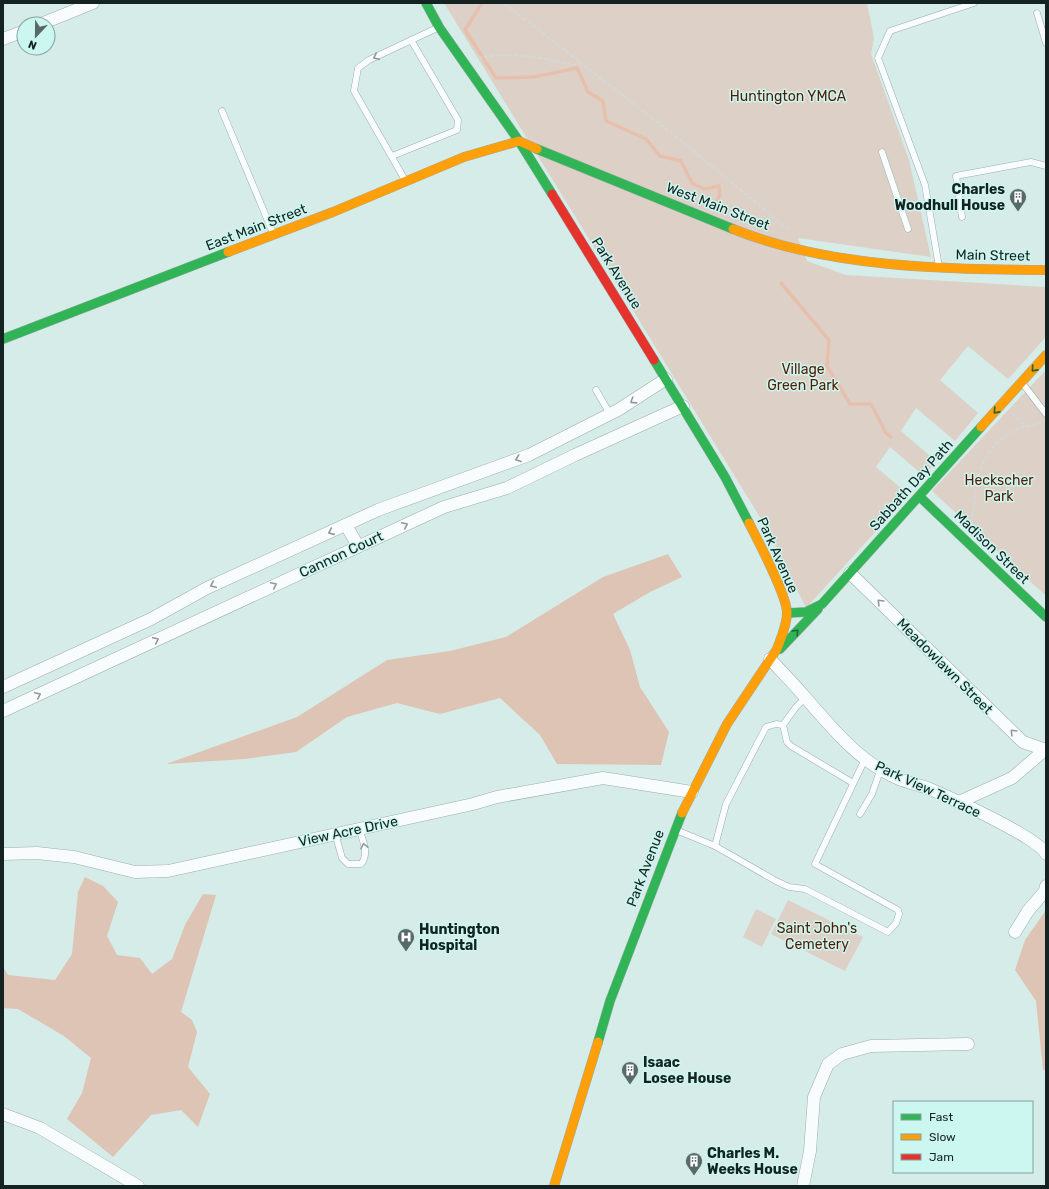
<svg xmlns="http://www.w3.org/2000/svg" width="1049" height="1189" viewBox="0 0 1049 1189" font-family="Rubik,sans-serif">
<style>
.green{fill:#ddd0c6}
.forest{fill:#ddc4b4}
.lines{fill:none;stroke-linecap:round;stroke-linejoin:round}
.stream{stroke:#e6c0ac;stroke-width:3.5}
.lane-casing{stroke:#9cadab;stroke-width:7}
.street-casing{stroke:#9cadab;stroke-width:13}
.fast-casing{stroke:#9cadab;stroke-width:10}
.slow-casing{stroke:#9cadab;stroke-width:10}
.jam-casing{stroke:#9cadab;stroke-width:10}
.path{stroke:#d2d9d8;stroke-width:2;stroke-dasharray:4 2;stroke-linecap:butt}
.lane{stroke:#f9fcfc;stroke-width:6}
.street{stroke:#f9fcfc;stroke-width:12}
.fast{stroke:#30b455;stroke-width:9}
.slow{stroke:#ff9f0a;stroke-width:9}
.jam{stroke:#e5322d;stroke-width:9}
.oneway{stroke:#929a99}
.oneway2{stroke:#216438}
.labels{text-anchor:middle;stroke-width:3;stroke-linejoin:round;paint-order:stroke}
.park-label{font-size:14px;fill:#531b00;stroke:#ccf6f0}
.poi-label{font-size:14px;font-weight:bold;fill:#142321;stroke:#ccf6f0;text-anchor:start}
.street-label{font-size:14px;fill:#142321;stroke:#ccf6f0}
</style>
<rect width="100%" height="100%" fill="#d6ece9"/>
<g class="green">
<polygon points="444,3 867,3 874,38 871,54 909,160 931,257 798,238 807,261 846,275 1046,287 1046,337 1008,379 968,346 940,380 978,413 955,441 916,408 901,431 936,461 924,476 890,447 876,467 909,495 806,608 766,527"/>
<polygon points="1046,370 1046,596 932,491"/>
<polygon points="788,900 863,937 845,971 771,934"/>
<polygon points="756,909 776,919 762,947 743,937"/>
</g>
<g class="forest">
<polygon points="668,554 682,577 650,592 613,614 630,650 640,687 669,732 661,765 557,764 540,735 500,698 440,714 397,703 347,717 296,752 245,759 166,764 297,717 387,660 450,651 506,637 603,577"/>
<polygon points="85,877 103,886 118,902 107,936 117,955 140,958 152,974 172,959 185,925 203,894 216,895 181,1012 192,1020 197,1032 188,1067 210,1094 198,1127 181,1110 151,1115 113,1157 67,1119 82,1093 91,1058 64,1036 18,1009 3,1008 3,967 8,975 55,980 72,954 78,892"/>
<polygon points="1046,910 1046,1070 1043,1070 1036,1001 1015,970 1025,940"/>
</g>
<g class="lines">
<g class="stream">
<polyline points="482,3 465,30 496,78 534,77 577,68 588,92 603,101 606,121 646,139 660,156 681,161 692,183 704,189 719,186 720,195 714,205"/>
<polyline points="781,283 829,340 827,366 850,404 871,404 886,433 891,437"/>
</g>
<g class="lane-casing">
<g id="lane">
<polyline points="1037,13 1046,43"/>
<polyline points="222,111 273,233"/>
<polyline points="882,152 908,229"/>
<polyline points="392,156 457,130 458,120 411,40"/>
<polyline points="405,180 354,91 358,68 369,60 437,28"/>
<polyline points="962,217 956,176 1031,162 1046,166"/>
<polyline points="939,267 925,185 878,58 890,31 974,3"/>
<polyline points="1023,384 1046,414"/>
<polyline points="596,390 610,414"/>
<polyline points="783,725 787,742 791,746 853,783"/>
<polyline points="860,814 872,794 881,768"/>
<polyline points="676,830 715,846 776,881 789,887 805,889 888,932 896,923 899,914 898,910 815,864 865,759"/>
<path d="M335,833L342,858L348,864H361C370,854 362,839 359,828"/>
<polyline points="715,846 726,804 766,727 776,724 783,725 796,707 806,697"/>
</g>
</g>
<g class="street-casing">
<g id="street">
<polyline points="41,24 93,3"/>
<polyline points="3,39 24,31"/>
<polyline points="346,525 358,546"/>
<polyline points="850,573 1023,742 1046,750"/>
<path d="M770,659C782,672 794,684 805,697C832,728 860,763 899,779C909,783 920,785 930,789C949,797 1041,839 1046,854"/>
<polyline points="3,687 151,619 207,588 378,510 529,455 618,410 666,379"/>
<polyline points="3,711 444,507 507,488 575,455 683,406"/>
<polyline points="959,802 1012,778 1046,749"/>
<polyline points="3,854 37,853 74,857 135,872 168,871 473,804 497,797 603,778 692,792"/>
<polyline points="1015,932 1028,911 1045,891 1046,886"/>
<polyline points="3,1114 40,1128 138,1186"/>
<polyline points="803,1186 810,1151 814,1097 828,1064 842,1054 871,1046 968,1044"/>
</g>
</g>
<g class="fast-casing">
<g id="fast">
<polyline points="426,3 439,27 519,141 552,194"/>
<polyline points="537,149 733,229"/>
<polyline points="3,339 228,252"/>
<polyline points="654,360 725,477 749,523"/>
<polyline points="920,497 1046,617"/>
<polyline points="787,613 806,612 822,604 981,427"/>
<polyline points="780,649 818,609"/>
<polyline points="598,1042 610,1001 682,813"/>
</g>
</g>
<g class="slow-casing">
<g id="slow">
<path d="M733,229C829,268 944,269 1046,270"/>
<polyline points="228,252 333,212 464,157 519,141 537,149"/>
<polyline points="981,427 1046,355"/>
<path d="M682,813L727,724L777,649C781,638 787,625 787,613C787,595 758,541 749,523"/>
<polyline points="554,1186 598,1042"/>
</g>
</g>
<g class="jam-casing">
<polyline id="jam" points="552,194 654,360"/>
</g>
<g class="path">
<polyline points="504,3 680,140 789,230"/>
<path d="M478,58C510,51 543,58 574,65L579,62"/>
<polyline points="1012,413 1027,427"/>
<path d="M972,523C976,486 976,452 1013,431C1022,427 1033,425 1043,422"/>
</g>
<use href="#lane" class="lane"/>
<use href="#street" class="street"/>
<use href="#fast" class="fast"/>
<use href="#slow" class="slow"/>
<use href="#jam" class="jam"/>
</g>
<defs><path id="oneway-chevron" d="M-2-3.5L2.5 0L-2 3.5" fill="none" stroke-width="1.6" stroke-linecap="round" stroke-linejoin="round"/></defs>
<g class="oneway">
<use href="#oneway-chevron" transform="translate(376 57) rotate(155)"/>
<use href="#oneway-chevron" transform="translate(633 401) rotate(147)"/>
<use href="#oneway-chevron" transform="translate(518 459) rotate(160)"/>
<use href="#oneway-chevron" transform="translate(405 525) rotate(-25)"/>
<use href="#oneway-chevron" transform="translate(331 532) rotate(156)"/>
<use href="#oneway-chevron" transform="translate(213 585) rotate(155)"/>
<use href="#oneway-chevron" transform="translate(274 585) rotate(-25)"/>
<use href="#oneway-chevron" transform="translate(880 602) rotate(-135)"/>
<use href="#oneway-chevron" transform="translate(156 640) rotate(-25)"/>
<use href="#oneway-chevron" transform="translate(38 695) rotate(-25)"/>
<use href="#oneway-chevron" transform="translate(1013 732) rotate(-135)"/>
<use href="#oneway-chevron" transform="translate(364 846) rotate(-103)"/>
</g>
<g class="oneway2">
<use href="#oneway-chevron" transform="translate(1034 369) rotate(132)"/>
<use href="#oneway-chevron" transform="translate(996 411) rotate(132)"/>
<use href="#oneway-chevron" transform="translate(796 632) rotate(-47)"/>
</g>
<defs>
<g id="building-pin" transform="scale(0.9)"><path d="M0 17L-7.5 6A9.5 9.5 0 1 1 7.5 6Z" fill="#586967" stroke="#ccf6f0"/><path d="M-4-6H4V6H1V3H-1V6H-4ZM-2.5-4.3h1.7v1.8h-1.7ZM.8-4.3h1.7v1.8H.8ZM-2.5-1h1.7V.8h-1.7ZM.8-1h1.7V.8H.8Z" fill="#fff"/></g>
<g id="hospital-pin" transform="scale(0.9)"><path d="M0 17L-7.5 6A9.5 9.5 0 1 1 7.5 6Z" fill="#586967" stroke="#ccf6f0"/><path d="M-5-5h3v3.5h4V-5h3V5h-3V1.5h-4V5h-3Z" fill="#fff"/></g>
</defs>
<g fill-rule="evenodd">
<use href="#building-pin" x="1018" y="197"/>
<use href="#hospital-pin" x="406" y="937"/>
<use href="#building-pin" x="630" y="1070"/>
<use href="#building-pin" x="694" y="1161"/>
</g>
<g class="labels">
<g class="park-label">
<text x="788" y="101">Huntington YMCA</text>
<text x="803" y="374">Village<tspan x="803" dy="16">Green Park</tspan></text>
<text x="999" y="485">Heckscher<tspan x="999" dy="16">Park</tspan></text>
<text x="817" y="933">Saint John's<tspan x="817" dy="16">Cemetery</tspan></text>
</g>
<g class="poi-label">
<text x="1005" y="194" text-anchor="end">Charles<tspan x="1005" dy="16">Woodhull House</tspan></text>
<text x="419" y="934">Huntington<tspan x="419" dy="16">Hospital</tspan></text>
<text x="643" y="1067">Isaac<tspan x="643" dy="16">Losee House</tspan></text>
<text x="707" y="1158">Charles M.<tspan x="707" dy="16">Weeks House</tspan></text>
</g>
<g class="street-label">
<text transform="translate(718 206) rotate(21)" y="5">West Main Street</text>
<text transform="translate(256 227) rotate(-21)" y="5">East Main Street</text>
<text transform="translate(993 255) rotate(1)" y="5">Main Street</text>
<text transform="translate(617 273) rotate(58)" y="5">Park Avenue</text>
<text transform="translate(911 485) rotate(-48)" y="5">Sabbath Day Path</text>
<text transform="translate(992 547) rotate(44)" y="5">Madison Street</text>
<text transform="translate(341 554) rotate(-25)" y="5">Cannon Court</text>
<text transform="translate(778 555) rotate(66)" y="5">Park Avenue</text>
<text transform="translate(945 666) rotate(45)" y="5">Meadowlawn Street</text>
<text transform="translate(928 789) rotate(25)" y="5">Park View Terrace</text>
<text transform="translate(348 831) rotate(-12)" y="5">View Acre Drive</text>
<text transform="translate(645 868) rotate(-69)" y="5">Park Avenue</text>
</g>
</g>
<rect width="1049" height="1189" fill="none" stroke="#142321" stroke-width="8"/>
<rect x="893" y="1101" width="140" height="72" fill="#ccf6f0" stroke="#82a29d"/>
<rect x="901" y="1114" width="20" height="6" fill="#30b455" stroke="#82a29d"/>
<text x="929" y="1121" font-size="12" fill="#142321">Fast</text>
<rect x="901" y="1134" width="20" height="6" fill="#ff9f0a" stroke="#82a29d"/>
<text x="929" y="1141" font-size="12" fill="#142321">Slow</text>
<rect x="901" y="1154" width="20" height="6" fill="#e5322d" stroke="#82a29d"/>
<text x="929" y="1161" font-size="12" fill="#142321">Jam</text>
<g transform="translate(36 36) rotate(202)"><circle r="19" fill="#ccf6f0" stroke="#82a29d"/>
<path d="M0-3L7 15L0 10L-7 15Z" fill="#586967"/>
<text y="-6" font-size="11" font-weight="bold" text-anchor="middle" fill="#142321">N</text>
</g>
</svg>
